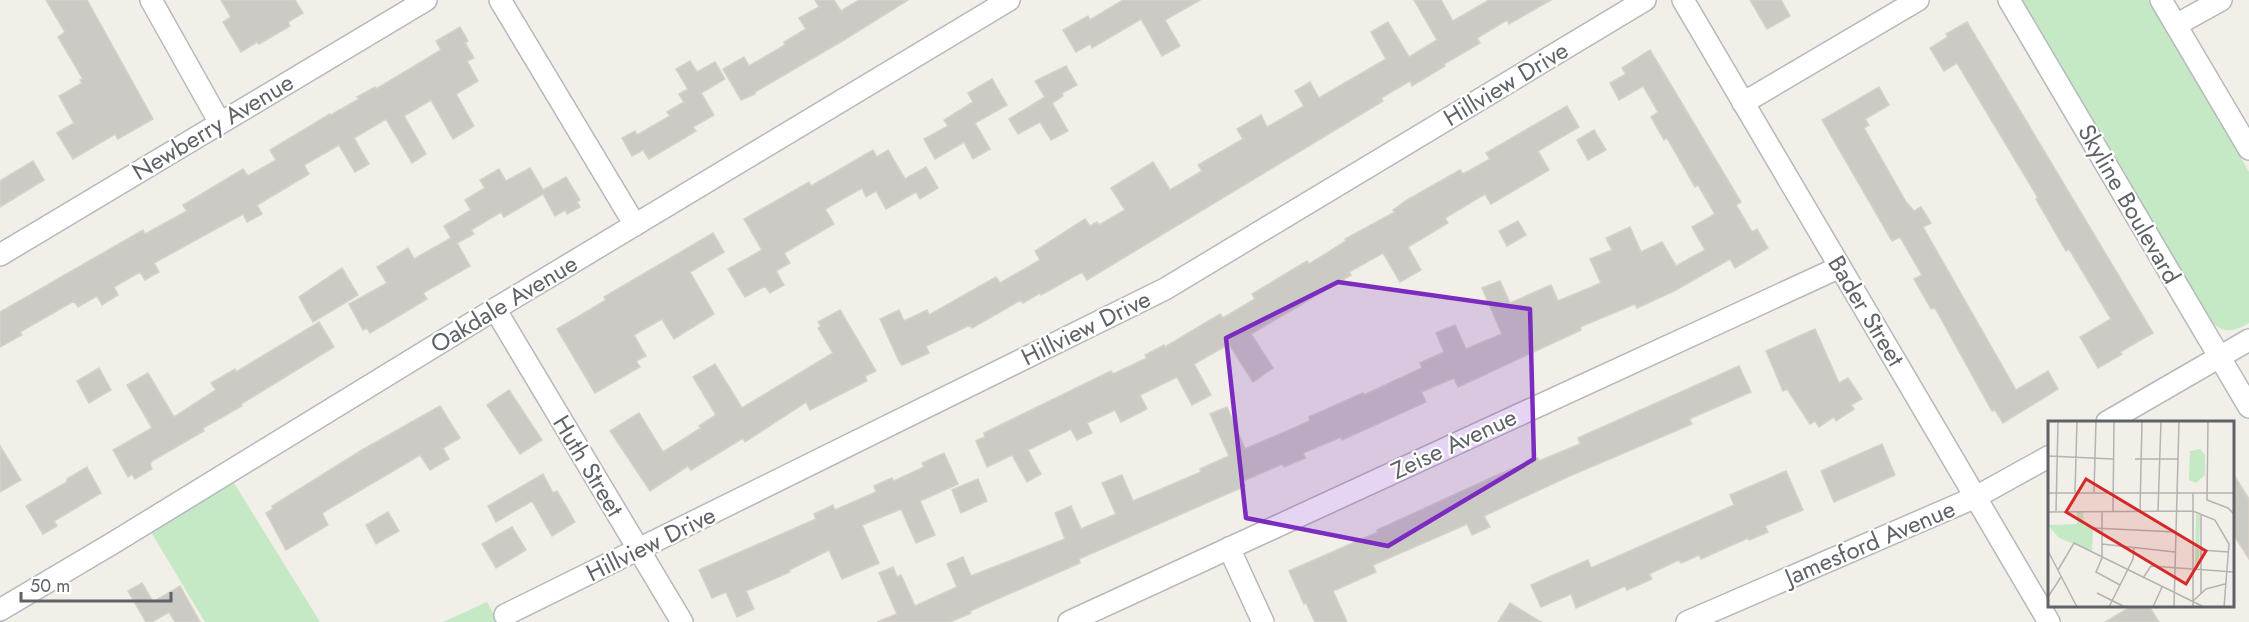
<svg xmlns="http://www.w3.org/2000/svg" width="2249" height="622" viewBox="0 0 2249 622" font-family="Jost,sans-serif">
<style>
.green{fill:#c5e8c5}
.building{fill:#cccac5;stroke:#d6d1c6;stroke-width:1.5}
.lines{fill:none;stroke-linecap:round;stroke-linejoin:round}
.street-casing{stroke:#b5b8bc;stroke-width:24}
.street{stroke:#fff;stroke-width:21}
.marked{fill:#7b2cbf;fill-opacity:0.2;stroke:#7b2cbf;stroke-width:4.5;stroke-linejoin:round}
.labels{text-anchor:middle;stroke-width:4.5;stroke-linejoin:round;paint-order:stroke}
.street-label{font-size:24px;fill:#5f6368;stroke:#fff}
.inset-road{fill:none;stroke:#b3b3b1;stroke-width:1.5}
.view{fill:#d62828;fill-opacity:0.15;stroke:#d62828;stroke-width:3}
.inset-edge{fill:none;stroke:#5f6368;stroke-width:3}
</style>
<rect width="100%" height="100%" fill="#f1efe8"/>
<g class="green">
<path d="M2022,0H2148L2249,172V323C2235,331 2223,335 2211,321Z"/>
<polygon points="234,483 320,622 205,622 151,532"/>
<polygon points="487,602 498,622 443,622"/>
</g>
<g class="building">
<polygon points="46,0 87,0 153,119 118,139 115,134 73,159 57,133 74,123 59,96 82,83 80,80 83,79 58,37 65,32"/>
<polygon points="221,0 295,0 303,13 288,22 290,26 259,44 257,42 241,52 223,22 231,17"/>
<polygon points="815,0 834,0 841,11 859,0 908,0 844,40 755,92 755,94 741,100 723,69 744,57 749,66 785,45 784,42 806,29 799,18 819,7"/>
<polygon points="1123,0 1200,0 1165,20 1180,46 1162,56 1141,19 1092,48 1090,44 1076,52 1063,30 1088,16 1090,20"/>
<polygon points="1414,0 1441,0 1453,21 1489,0 1551,0 1509,24 1507,20 1477,38 1480,43 1444,64 1445,66 1412,86 1410,81 1381,98 1383,101 1087,280 1082,272 1041,295 1040,293 1023,303 1021,300 972,328 970,325 926,346 929,353 902,365 899,361 880,319 899,310 904,321 927,310 929,315 996,277 1000,283 1040,260 1035,251 1085,219 1090,226 1097,222 1099,225 1125,210 1111,188 1153,162 1170,190 1202,171 1198,165 1243,139 1237,129 1261,115 1267,127 1304,106 1295,91 1310,82 1319,98 1386,59 1371,32 1388,22 1409,57 1437,40"/>
<polygon points="1750,0 1781,0 1790,16 1767,29"/>
<polygon points="1967,22 2153,333 2120,352 2122,354 2098,368 2080,337 2111,319 2069,249 2066,251 2036,199 2038,198 1957,63 1944,71 1930,48 1948,37 1946,34"/>
<polygon points="460,27 468,41 465,43 474,58 467,61 478,81 456,94 474,126 453,139 431,100 404,116 426,154 412,163 386,119 354,138 369,164 355,172 339,145 304,165 309,174 257,205 262,214 247,222 243,214 154,263 159,272 145,280 140,272 114,287 118,295 102,305 97,296 78,307 74,301 20,332 22,335 0,347 0,312 143,230 145,234 187,211 183,205 243,169 248,176 276,160 270,150 330,114 331,115 359,99 357,97 375,87 376,89 441,50 436,41"/>
<polygon points="1650,50 1741,202 1736,205 1752,232 1757,229 1768,248 1735,268 1730,259 1674,291 1637,308 1635,304 1580,327 1581,330 1458,387 1454,378 1421,392 1426,402 1342,440 1341,437 1303,453 1305,458 1284,467 1282,464 1243,481 1245,486 1079,559 1080,563 970,611 971,613 950,622 877,622 897,614 879,573 893,567 897,577 901,575 915,606 957,587 947,564 963,557 971,576 1065,539 1055,513 1071,506 1081,529 1116,514 1102,483 1122,475 1133,501 1201,472 1200,469 1229,456 1210,414 1227,407 1245,449 1310,421 1309,417 1363,393 1364,395 1422,368 1420,363 1444,352 1436,333 1455,325 1466,349 1502,334 1482,288 1500,281 1510,303 1551,285 1558,301 1601,283 1590,259 1612,250 1606,238 1630,227 1641,252 1662,242 1676,266 1705,250 1692,227 1715,214 1698,185 1695,187 1667,138 1664,140 1651,117 1658,112 1643,86 1619,100 1610,83 1626,74 1622,68"/>
<polygon points="690,61 697,72 715,62 725,79 701,93 714,115 693,127 696,131 649,159 643,150 632,156 622,138 635,131 637,135 670,116 667,112 684,102 679,94 688,89 676,69"/>
<polygon points="1066,66 1077,85 1062,93 1063,96 1052,103 1068,131 1051,140 1040,122 1018,134 1009,119 1045,97 1035,81"/>
<polygon points="992,79 1007,105 975,123 990,149 973,159 964,142 935,159 924,139 948,126 944,120 973,102 968,93"/>
<polygon points="1879,87 1889,105 1865,119 1869,125 1864,128 1906,202 1914,211 1921,207 1931,223 1923,227 2016,390 2048,371 2058,389 2003,423 1995,410 1992,411 1935,308 1931,309 1914,279 1922,275 1900,237 1892,241 1822,120"/>
<polygon points="1567,106 1579,127 1538,151 1549,170 1491,204 1485,194 1445,218 1448,223 1408,247 1421,270 1400,282 1383,253 1349,272 1351,275 1251,334 1273,368 1253,382 1229,344 1194,364 1211,395 1192,405 1177,377 1140,395 1147,409 1121,422 1115,410 1087,423 1092,433 1077,440 1071,429 1028,450 1041,474 1027,482 1012,455 987,467 976,441 985,437 984,433 1111,371 1113,374 1147,358 1145,355 1164,345 1165,347 1220,314 1223,318 1255,299 1252,294 1307,261 1309,264 1346,241 1345,239 1395,212 1393,210 1407,200 1460,170 1463,174 1490,159 1486,153"/>
<polygon points="1594,130 1606,150 1588,160 1577,140"/>
<polygon points="873,150 877,157 888,150 905,179 926,167 938,188 920,199 916,192 886,209 876,191 866,197 862,188 825,209 834,224 784,253 790,263 776,271 784,285 770,293 765,286 745,297 728,269 762,250 744,219 809,182 811,186"/>
<polygon points="33,161 44,180 0,207 0,181"/>
<polygon points="530,168 543,190 566,177 580,200 577,202 580,207 567,214 565,210 555,216 543,194 504,217 501,212 471,230 474,234 457,243 470,266 423,293 427,299 370,333 367,328 363,330 349,304 387,283 377,267 408,248 414,259 451,238 444,226 471,210 465,200 485,188 480,180 499,169 506,181"/>
<polygon points="1518,221 1526,235 1507,246 1499,231"/>
<polygon points="713,233 724,252 690,272 714,314 674,339 662,319 634,335 646,356 636,361 640,367 595,393 557,329 606,300 604,297"/>
<polygon points="342,268 358,295 313,322 299,297"/>
<polygon points="840,310 876,371 865,376 867,381 810,410 806,402 745,442 743,438 691,470 688,466 650,491 610,431 639,413 663,452 701,428 699,426 716,415 693,377 715,364 742,408 833,353 818,328 821,326 818,322"/>
<polygon points="319,322 334,347 241,404 242,406 203,428 204,431 152,461 150,464 152,469 135,479 132,474 128,477 113,450 152,428 127,385 148,373 174,417 216,390 211,383 235,369 236,372"/>
<polygon points="1815,329 1839,383 1848,378 1862,399 1851,405 1854,409 1836,421 1834,417 1819,427 1815,421 1810,424 1787,389 1783,391 1766,351"/>
<polygon points="1739,366 1751,392 1689,419 1692,424 1565,478 1484,516 1490,527 1472,535 1467,524 1373,565 1376,572 1333,591 1347,622 1315,622 1306,603 1304,604 1289,571 1378,532 1377,530 1493,477 1538,458 1539,461 1580,444 1578,438"/>
<polygon points="99,368 111,390 89,403 77,381"/>
<polygon points="509,390 542,440 520,454 487,405"/>
<polygon points="440,406 460,438 443,448 449,459 430,470 420,455 322,513 328,525 286,550 266,513 273,509 272,506 362,450"/>
<polygon points="1882,444 1895,475 1834,502 1821,471"/>
<polygon points="0,446 21,480 0,492"/>
<polygon points="944,453 958,484 920,501 935,535 916,543 901,509 862,525 879,563 842,579 829,550 789,570 790,572 746,591 754,609 737,617 726,592 712,598 699,570 816,519 814,514 833,505 835,510 876,492 874,486 892,478 894,481 924,467 922,463"/>
<polygon points="87,467 101,493 54,521 57,526 43,534 26,506 67,482 67,479"/>
<polygon points="1786,471 1803,510 1765,526 1768,532 1749,540 1748,538 1701,559 1699,555 1681,563 1679,560 1649,574 1652,579 1627,590 1625,586 1576,608 1571,594 1541,607 1531,585 1588,560 1591,568 1734,505 1730,495"/>
<polygon points="2232,472 2249,499 2249,559 2232,532"/>
<polygon points="543,474 553,493 557,491 575,522 552,536 532,501 496,522 488,506"/>
<polygon points="978,479 987,501 961,513 952,490"/>
<polygon points="388,512 399,531 376,544 366,525"/>
<polygon points="512,527 526,550 496,568 482,544"/>
<polygon points="142,583 153,602 180,586 200,622 175,622 169,612 152,622 146,622 128,591"/>
<polygon points="1510,603 1541,622 1498,622"/>
<polygon points="2132,606 2149,606 2159,622 2105,622"/>
</g>
<g class="lines">
<g class="street-casing">
<g id="street">
<polyline points="151,0 220,123"/>
<polyline points="500,0 635,225"/>
<polyline points="1683,0 2049,622"/>
<polyline points="2009,0 2249,407"/>
<polyline points="2161,0 2249,149"/>
<polyline points="2176,25 2221,0"/>
<polyline points="1743,103 1918,0"/>
<polyline points="0,255 426,0"/>
<polyline points="495,309 682,622"/>
<polyline points="2107,422 2249,340"/>
<polyline points="1229,548 1263,622"/>
<polyline points="0,610 113,543 495,309 1009,0"/>
<polyline points="505,615 1165,289 1645,0"/>
<polyline points="1069,622 1840,267"/>
<polyline points="1687,622 1976,497 2050,456"/>
</g>
</g>
<use href="#street" class="street"/>
</g>
<path class="marked" d="M1338,282L1530,309L1534,459L1388,546L1246,518L1226,338Z"/>
<g class="labels">
<g class="street-label">
<text transform="translate(1506 84) rotate(-31)" y="8">Hillview Drive</text>
<text transform="translate(213 127) rotate(-31)" y="8">Newberry Avenue</text>
<text transform="translate(2129 204) rotate(60)" y="8">Skyline Boulevard</text>
<text transform="translate(504 304) rotate(-31)" y="8">Oakdale Avenue</text>
<text transform="translate(1866 311) rotate(59)" y="8">Bader Street</text>
<text transform="translate(1086 328) rotate(-26)" y="8">Hillview Drive</text>
<text transform="translate(1454 444) rotate(-25)" y="8">Zeise Avenue</text>
<text transform="translate(588 466) rotate(59)" y="8">Huth Street</text>
<text transform="translate(1870 543) rotate(-23)" y="8">Jamesford Avenue</text>
<text transform="translate(651 544) rotate(-26)" y="8">Hillview Drive</text>
</g>
</g>
<g transform="translate(2048 421)">
<rect width="186" height="186" fill="#f1efe8"/>
<path d="M152,28L157,34V54L148,62L141,59L142,30ZM29,91H35L36,105L45,106L44,130L11,117L0,104L29,103ZM148,93L152,94L151,147H147Z" fill="#c5e8c5"/>
<path class="inset-road" d="M160,0L159,79L180,87L186,93M0,35L65,38M87,38H130M27,71L29,0M46,71L48,0M0,72H186M145,72V186M8,90L10,0M54,90V137L48,151L72,164M65,90L66,0M92,90L94,0M110,90L113,0M0,91L145,90L167,99L181,123L176,186M45,107L128,111M54,123L127,131M153,129L181,131M0,130L29,186M10,149L26,122L156,186M95,157L103,145L186,151M49,172L77,186M153,173V94M0,176L13,156M145,180L158,168L177,163M61,186L85,138L86,127M105,186L114,166M126,186L131,0"/>
<path class="view" d="M38,58L158,130L138,163L18,91Z"/>
<rect width="186" height="186" class="inset-edge"/>
</g>
<path d="M21 592v9h150v-9" fill="none" stroke="#5f6368" stroke-width="3"/>
<text x="30" y="592" font-size="18" fill="#5f6368" stroke="#ffffff" stroke-width="4.5" paint-order="stroke">50 m</text>
</svg>
